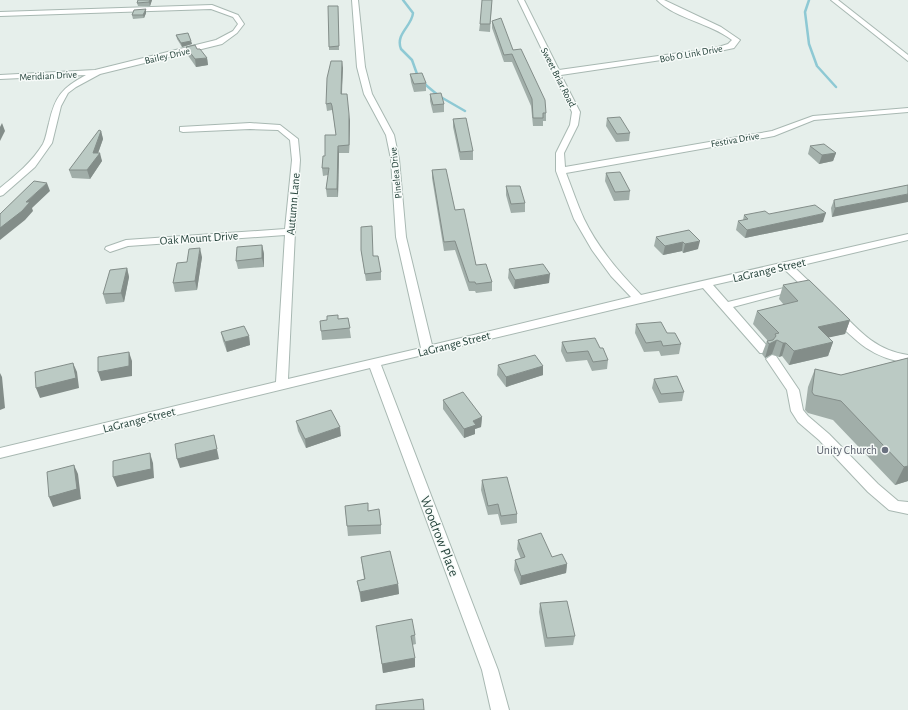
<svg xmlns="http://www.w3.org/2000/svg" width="908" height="710" viewBox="0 0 908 710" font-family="'Alegreya Sans',sans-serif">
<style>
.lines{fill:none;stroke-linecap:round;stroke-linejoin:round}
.stream{stroke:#8ec9d4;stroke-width:2.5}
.minor-casing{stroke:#a8b8b2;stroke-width:2}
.minor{fill:#fff;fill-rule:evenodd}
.wall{fill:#a1aea9}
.shaded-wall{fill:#838d89}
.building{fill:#bbcac4;stroke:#838d89}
.worship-dot{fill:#6b7280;stroke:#f7fbf9;stroke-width:1.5}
.labels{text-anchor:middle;stroke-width:3;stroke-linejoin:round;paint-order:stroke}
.far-street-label{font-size:10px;fill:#24423a;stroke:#f7fbf9}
.street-label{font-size:12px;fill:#24423a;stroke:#f7fbf9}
.worship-label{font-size:12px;fill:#5b616d;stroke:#f7fbf9;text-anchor:end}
.near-street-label{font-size:14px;fill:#24423a;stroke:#f7fbf9}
</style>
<rect width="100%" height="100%" fill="#e6efeb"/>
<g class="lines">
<g class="stream">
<path d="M403,0L413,13C412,26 395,34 401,49L412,60L417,74L427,86L439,96L465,111"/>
<polyline points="809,0 805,12 809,44 817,66 836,87"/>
</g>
<g class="minor-casing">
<g id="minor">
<path d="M352,0H358L365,67L372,94L394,135L399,159L406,237L432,345L631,297L611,276L592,250L574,219L556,171V153L570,125L572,112L518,0H524L559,70L715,48L728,44L732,40C710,23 676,19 657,0H664L721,27L740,40L734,48L715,52L561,75L580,112L578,125L564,153L565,167L772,131L813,116L908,108V112L814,120L774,136L566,173C572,188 577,204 584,219C598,248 619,272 641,295L908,234V240L794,267L818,290L820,292L818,294H810L802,287L801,289L733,307L768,347L770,350L768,353H760L703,288L381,365L498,670L509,710H491L482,670L370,368L0,458V448L276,382L285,235L128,246L110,252L105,249L106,247L126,240L285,229L292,160L290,140L278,130L250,129L183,132L180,131V127L250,123L280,125L298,139L300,160L295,232L288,379L421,348L396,237L391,159L386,135L364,94L357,67ZM784,269L800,284L728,302L713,285Z"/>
<polygon points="831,0 838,0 908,55 908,61"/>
<path d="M212,5L238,15L244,24L237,33L222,44L100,74L76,87L68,93L61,106L52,143L35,167L3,195L0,196V188C16,175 32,162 43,144C46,138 47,130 49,123C55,96 62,88 86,75L0,79V75L95,70L216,40L233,31L238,24L233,17L211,9L0,16V12Z"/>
<path d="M837,311L841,312C861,333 878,351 908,355V363C872,358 857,342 833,318L831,315L833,312Z"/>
<polygon points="772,355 776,356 799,390 803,410 808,416 829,434 878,484 898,501 908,502 908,514 889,510 868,492 819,440 798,422 791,411 787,390 766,359"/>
</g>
</g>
<use href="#minor" class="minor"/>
</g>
<g class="wall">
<polygon points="138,0 152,0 150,6 138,6 137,3"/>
<polygon points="492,0 490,32 479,31 480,24"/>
<polygon points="338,6 339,50 329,50 329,47"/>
<polygon points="146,9 146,13 144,18 133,19 132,15"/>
<polygon points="492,21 513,50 546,113 546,121 543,121 543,126 533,126 531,106 512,62 504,62 492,28"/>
<polygon points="176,35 191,41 192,44 182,47 177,39"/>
<polygon points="186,47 197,49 207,58 208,65 196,67 187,54"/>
<polygon points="343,68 342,94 350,121 349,153 339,153 338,197 327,197 326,189 328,175 323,176 322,168 325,156 336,135 333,114 332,110 327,111 326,104"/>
<polygon points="410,74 426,83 426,91 414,92 411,82"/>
<polygon points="430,94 444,104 444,112 433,113 430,101"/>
<polygon points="607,118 630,133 629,141 616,142 606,126"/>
<polygon points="453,119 473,151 473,160 460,160 453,127"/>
<polygon points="101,131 103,139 98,153 102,161 90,179 72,178 69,170"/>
<polygon points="810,146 836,153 833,161 819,164 808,154"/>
<polygon points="432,170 455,210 476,265 492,282 492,291 476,293 475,291 469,291 455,250 444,251 432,178"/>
<polygon points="606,173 630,191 629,200 614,201 605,181"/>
<polygon points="908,185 832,217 831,208 834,200"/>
<polygon points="506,186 525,203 525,212 511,213 506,195"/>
<polygon points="769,214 823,222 745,238 736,230 738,221 743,220 744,215"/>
<polygon points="689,230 698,249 683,253 682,251 663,255 654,246 656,237"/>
<polygon points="262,245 264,254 264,267 238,269 236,261"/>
<polygon points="361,250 374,256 381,272 381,280 366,281"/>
<polygon points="202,257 197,290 175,292 173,283 187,262"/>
<polygon points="127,268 129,277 124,302 106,304 103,294"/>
<polygon points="509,269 549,283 514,289 508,278"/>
<polygon points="783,285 850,320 845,334 828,337 833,342 828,356 789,365 782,356 779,357 772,354 765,358 762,354 767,341 768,341 753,324 757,311 784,305 779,299"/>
<polygon points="348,318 351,338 322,340 321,331 338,319"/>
<polygon points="636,324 667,333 681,344 679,354 661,356 659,351 644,352 635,333"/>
<polygon points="221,332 249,336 250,345 227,352 223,341"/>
<polygon points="562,342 600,348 608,360 607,369 592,371 587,360 566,362 561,351"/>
<polygon points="908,358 908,481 895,485 833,420 808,413 805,410 808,387 815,369 841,375"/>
<polygon points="498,365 543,366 543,375 506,387 497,375"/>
<polygon points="654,379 684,392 682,401 659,403 652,388"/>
<polygon points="443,400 482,417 481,427 475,429 475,434 464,438 443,409"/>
<polygon points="296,421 341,436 306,448 298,431"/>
<polygon points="482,480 517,514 517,523 501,525 498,514 488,515 481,490"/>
<polygon points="345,506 368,511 381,525 381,534 348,536"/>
<polygon points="518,540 567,564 566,573 520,585 514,570 515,560 521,559 517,549"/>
<polygon points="361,557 398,584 399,594 361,602 357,581 364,579"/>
<polygon points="540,603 575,636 573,645 545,647 539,612"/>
<polygon points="376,626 415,635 416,644 412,645 415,667 383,673"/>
</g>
<g class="shaded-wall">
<polygon points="150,0 152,0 150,6 149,2"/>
<polygon points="146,9 146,13 144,18 143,15"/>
<polygon points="191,41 192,44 182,47 181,43"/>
<polygon points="207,58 208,65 196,67 195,59"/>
<polygon points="342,61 343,68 341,102 341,94"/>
<polygon points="349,114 350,121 349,153"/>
<polygon points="2,123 5,131 0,141 0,127"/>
<polygon points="101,131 103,139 97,156 100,153 102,161 90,179 87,170"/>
<polygon points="338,146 339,153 338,197 337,189"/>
<polygon points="836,153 833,161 819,164 822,155"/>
<polygon points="47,183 50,191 32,208 33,211 25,220 0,240 0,228 26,202"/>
<polygon points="908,194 908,202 832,217 835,208"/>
<polygon points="826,213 823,222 745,238 747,230"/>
<polygon points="700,241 698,249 683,253 685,244"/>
<polygon points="683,242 682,251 663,255 665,246"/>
<polygon points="262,245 264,254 264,267 262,258"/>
<polygon points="200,248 202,257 197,290 195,281"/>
<polygon points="127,268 129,277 124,302 121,293"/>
<polygon points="550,274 549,283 514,289 515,280"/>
<polygon points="850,320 845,334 813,341 818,327"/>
<polygon points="249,336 250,345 227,352 225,342"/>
<polygon points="777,340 772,354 765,358 769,344"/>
<polygon points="833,342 828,356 789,365 794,351"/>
<polygon points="783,343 786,343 782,356 779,357"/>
<polygon points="129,352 132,361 132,376 101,381 98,372"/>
<polygon points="73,363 77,372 79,388 40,398 36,388"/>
<polygon points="543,366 543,375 506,387 506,377"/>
<polygon points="0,373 2,377 5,408 0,410"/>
<polygon points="482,417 481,427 475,429 475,434 464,438 464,429 473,421"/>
<polygon points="340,427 341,436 306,448 305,439"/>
<polygon points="214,435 219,459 180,468 177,459"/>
<polygon points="150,453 153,463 154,478 117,487 113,477"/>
<polygon points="74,465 78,474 81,499 53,507 49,497"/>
<polygon points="908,466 908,481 895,485 904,467"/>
<polygon points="567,564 566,573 520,585 521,576"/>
<polygon points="398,584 399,594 361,602 360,592"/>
<polygon points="415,658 415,667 383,673 382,664"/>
</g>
<g class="building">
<polygon points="138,0 150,0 149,2 137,3"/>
<polygon points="482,0 492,0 490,24 480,24"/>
<polygon points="328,6 338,6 339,46 329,47"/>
<polygon points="146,9 143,15 132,15 134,10"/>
<polygon points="501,18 513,50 521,49 545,100 546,113 543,113 543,118 533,118 532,99 512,54 504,55 492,21"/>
<polygon points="188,33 191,41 181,43 176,35"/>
<polygon points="195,45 197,49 200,49 207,58 195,59 186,47"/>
<polygon points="331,61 342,61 341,94 347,94 349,114 349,145 338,146 337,189 326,189 329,168 322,168 323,156 325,156 325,135 336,135 332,106 331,103 326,104 327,78"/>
<polygon points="422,73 426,83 414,84 410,74"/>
<polygon points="441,93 444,104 433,105 430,94"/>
<polygon points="620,117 630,133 617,134 607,118"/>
<polygon points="466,118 473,151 460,152 453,119"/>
<polygon points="99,130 101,131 93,153 100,153 87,170 69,170"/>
<polygon points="824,144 836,153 822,155 810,146"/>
<polygon points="446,169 455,210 464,209 476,265 486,264 492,282 476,284 475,282 469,282 455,241 444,242 432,170"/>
<polygon points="620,172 630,191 615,192 606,173"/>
<polygon points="34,181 47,183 26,202 30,202 22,211 0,228 0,214"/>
<polygon points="908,185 908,194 835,208 834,200"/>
<polygon points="506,186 520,186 525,203 511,204"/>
<polygon points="815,205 826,213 747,230 738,221 748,219 744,215 765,211 769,214"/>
<polygon points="372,226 373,256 378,256 381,272 365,274 361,250 361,227"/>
<polygon points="689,230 700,241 685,244 683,242 665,246 656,237"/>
<polygon points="262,245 262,258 236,261 237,247"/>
<polygon points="200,248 195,281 173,283 177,263 187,262 189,249"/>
<polygon points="543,264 550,274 515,280 509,269"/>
<polygon points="127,268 121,293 103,294 110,270"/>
<polygon points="809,280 850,320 818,327 833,342 794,351 786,343 783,343 777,340 769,344 767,341 773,340 776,336 775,334 779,333 757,311 798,301 783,285"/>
<polygon points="338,315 338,319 348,318 350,328 321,331 320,321 327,320 327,316"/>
<polygon points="661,322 667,333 675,333 681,344 663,346 661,341 646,343 636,324"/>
<polygon points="244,326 249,336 225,342 221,332"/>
<polygon points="595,338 600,348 603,348 608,360 593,362 588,351 567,353 562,342"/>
<polygon points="129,352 129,366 98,372 98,357"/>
<polygon points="535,355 543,366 506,377 498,365"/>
<polygon points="908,358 908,466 904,467 841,401 814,395 812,392 815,369 841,375"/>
<polygon points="73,363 76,378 36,388 35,372"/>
<polygon points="677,376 684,392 661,394 654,379"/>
<polygon points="463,392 482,417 473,421 476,425 464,429 443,400"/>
<polygon points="331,410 340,427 305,439 296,421"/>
<polygon points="214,435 217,449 177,459 175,444"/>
<polygon points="150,453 151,469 113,477 113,461"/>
<polygon points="74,465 77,489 49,497 47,472"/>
<polygon points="507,477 517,514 501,516 498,504 488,506 482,480"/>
<polygon points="368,503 368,511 379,509 381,525 347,526 345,506"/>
<polygon points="541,533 552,557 562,554 567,564 521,576 515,560 525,557 518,540"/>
<polygon points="390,551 398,584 360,592 357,581 365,579 361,557"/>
<polygon points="567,601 575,636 547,638 540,603"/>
<polygon points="412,619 415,635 411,636 415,658 382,664 376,626"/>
<polygon points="423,699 424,710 376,710 376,705"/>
</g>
<circle class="worship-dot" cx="885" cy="450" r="4"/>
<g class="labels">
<g class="far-street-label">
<text transform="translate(691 53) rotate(-10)" y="4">Bob O Link Drive</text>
<text transform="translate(167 55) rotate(-13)" y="4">Bailey Drive</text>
<text transform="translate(48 75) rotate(-3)" y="4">Meridian Drive</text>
<text transform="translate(559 77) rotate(63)" y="4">Sweet Briar Road</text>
<text transform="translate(735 139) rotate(-10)" y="4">Festiva Drive</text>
<text transform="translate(395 173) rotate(-96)" y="4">Pinelea Drive</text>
</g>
<g class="street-label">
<text transform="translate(293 204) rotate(-85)" y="4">Autumn Lane</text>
<text transform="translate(199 238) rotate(-4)" y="4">Oak Mount Drive</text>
<text transform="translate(769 270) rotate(-13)" y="4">LaGrange Street</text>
<text transform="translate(454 344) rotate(-14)" y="4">LaGrange Street</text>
<text transform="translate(139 420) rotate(-14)" y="4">LaGrange Street</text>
</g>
<g class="worship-label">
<text x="877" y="454">Unity Church</text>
</g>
<g class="near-street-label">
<text transform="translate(440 536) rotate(69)" y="5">Woodrow Place</text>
</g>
</g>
</svg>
